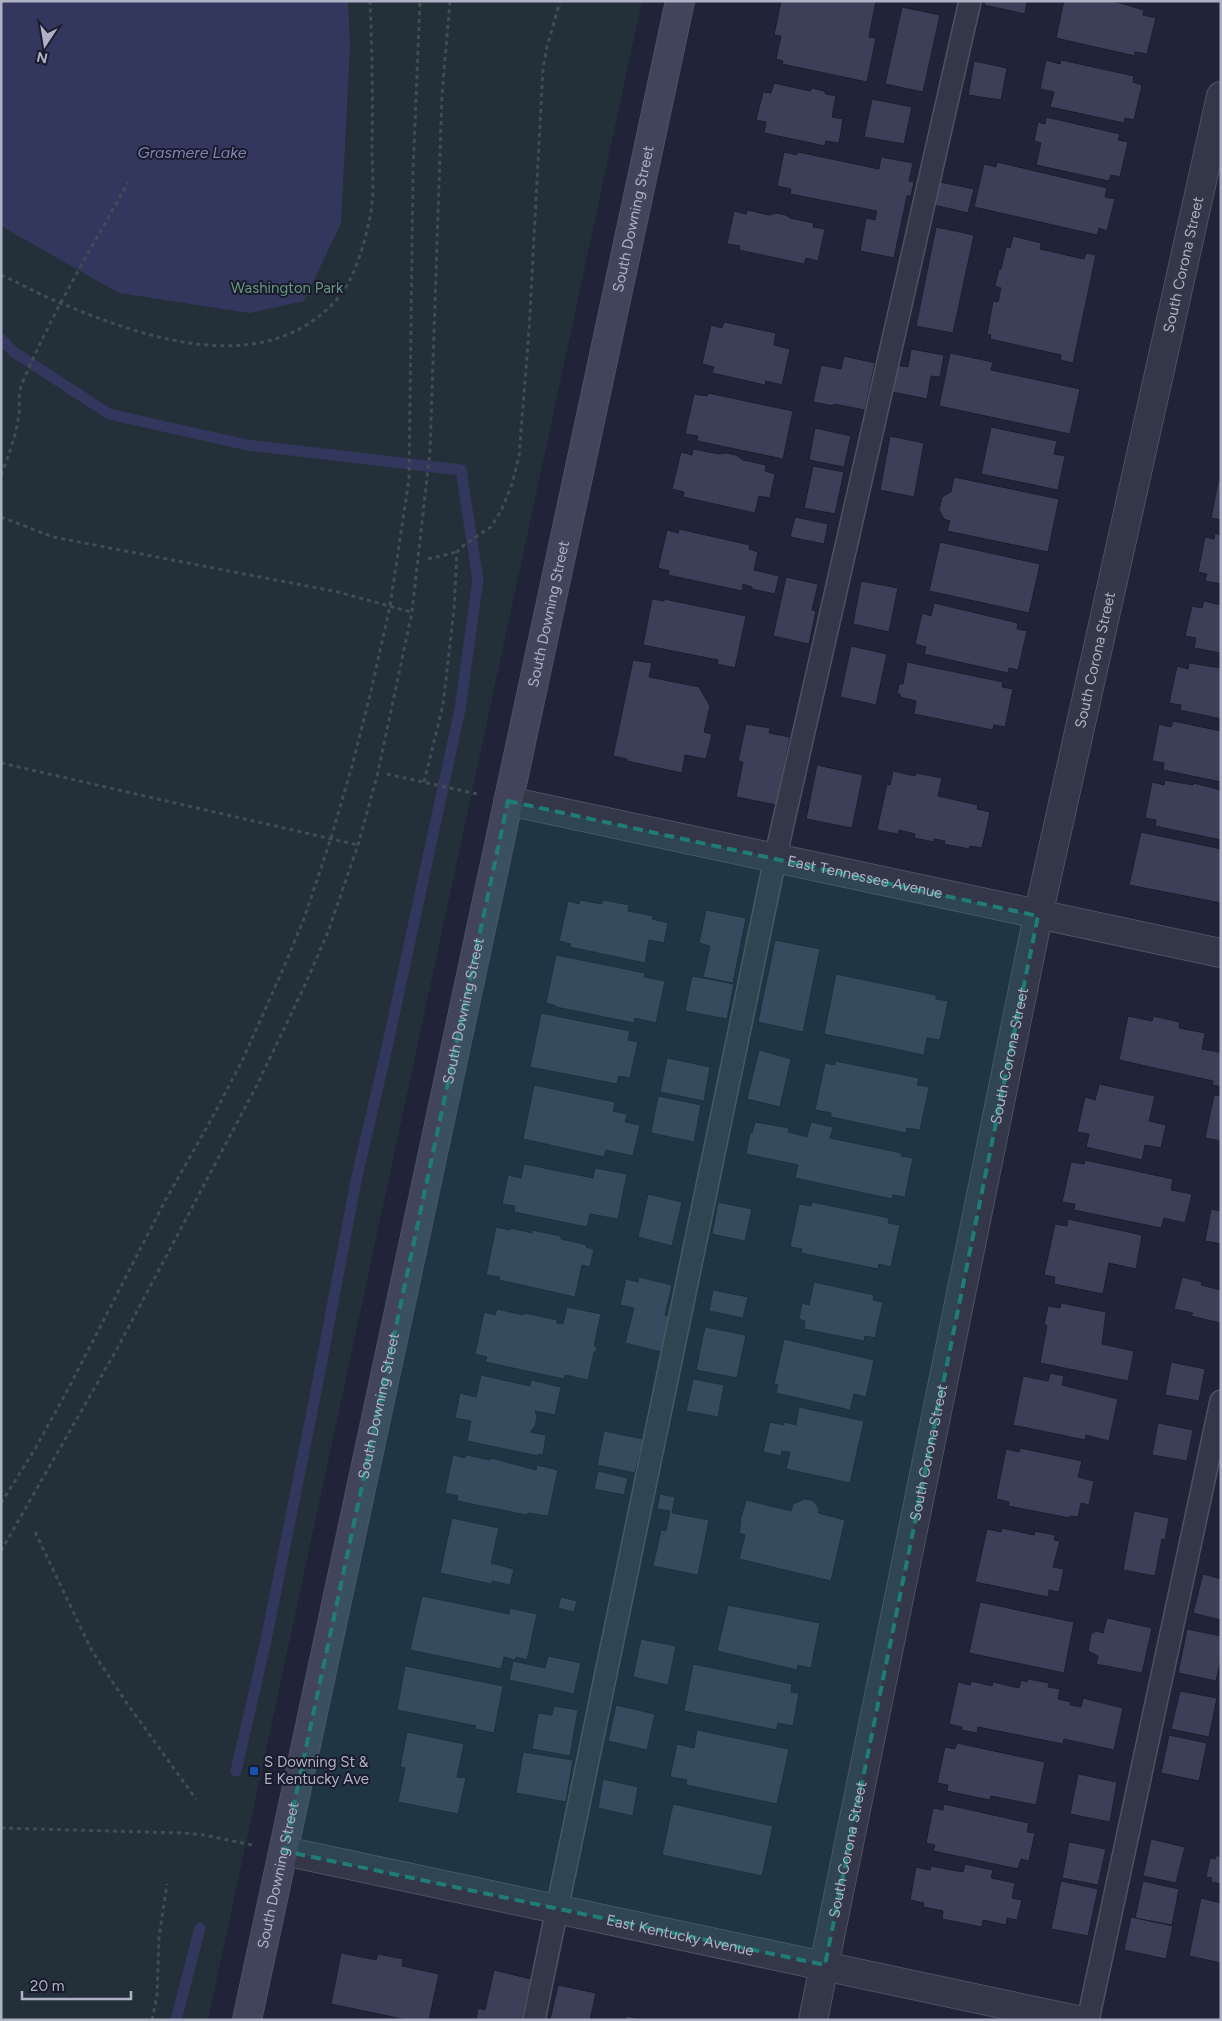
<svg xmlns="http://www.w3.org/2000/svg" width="1222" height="2021" viewBox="0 0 1222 2021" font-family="Figtree,sans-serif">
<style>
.green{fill:#233039}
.water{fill:#33375d}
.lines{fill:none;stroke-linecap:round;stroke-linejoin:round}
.stream{stroke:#33375d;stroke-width:11}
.building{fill:#3d3f58;stroke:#1c1e2f}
.service-casing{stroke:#4f5163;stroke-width:24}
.minor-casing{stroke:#4f5163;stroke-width:30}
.secondary-casing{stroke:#4f5163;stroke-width:30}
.path{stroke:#404d56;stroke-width:3;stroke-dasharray:4 4;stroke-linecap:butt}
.service{stroke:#343748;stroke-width:21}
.minor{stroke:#343748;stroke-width:28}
.secondary{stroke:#42445b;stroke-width:28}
.marked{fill:#1f7c77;fill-opacity:0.2;stroke:#1f7c77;stroke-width:4;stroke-dasharray:10 6;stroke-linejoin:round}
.transit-dot{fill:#1a4fb4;stroke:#1a1c2d;stroke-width:2}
.labels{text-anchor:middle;stroke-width:4;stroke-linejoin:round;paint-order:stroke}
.street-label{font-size:15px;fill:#afb1c5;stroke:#1a1c2d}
.park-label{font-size:15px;fill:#66957f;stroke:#1a1c2d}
.poi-label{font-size:15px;fill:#afb1c5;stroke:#1a1c2d;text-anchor:start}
.water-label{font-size:16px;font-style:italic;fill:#7e85b2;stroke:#1a1c2d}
</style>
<rect width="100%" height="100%" fill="#212438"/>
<polygon class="green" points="1,1 642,1 208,2020 1,2020"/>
<polygon class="water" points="1,1 348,1 350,46 341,223 304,301 250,313 119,293 1,226"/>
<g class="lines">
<g class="stream">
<polyline points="1,339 14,352 109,414 247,445 461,470 478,580 460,709 388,1043 356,1181 315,1397 265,1645 236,1771"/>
<polyline points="176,2020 200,1928"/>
</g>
</g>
<g class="building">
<polygon points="781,1 876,1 869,37 876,38 867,82 782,64 783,61 776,59 781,36 774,35"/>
<polygon points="985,1 1027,1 1025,14 984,5"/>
<polygon points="1064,1 1113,1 1144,10 1143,15 1156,18 1147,54 1135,52 1135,56 1056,38"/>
<polygon points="902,7 940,15 923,92 885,84"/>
<polygon points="1046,60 1060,64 1061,60 1134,76 1133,82 1142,85 1134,120 1125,118 1124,123 1050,107 1054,92 1040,89"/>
<polygon points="974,61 1007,68 1001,100 968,95"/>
<polygon points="774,83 810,91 812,88 824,91 826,94 836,96 832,117 843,119 839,143 826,141 825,146 764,133 766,122 756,120 763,92 771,93"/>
<polygon points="872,99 912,107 904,144 864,137"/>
<polygon points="1046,117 1120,134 1118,140 1128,142 1120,177 1111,175 1109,181 1036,165 1041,143 1034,141 1038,122 1045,124"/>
<polygon points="784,152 797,155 798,152 879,169 881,157 913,163 909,181 914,182 911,196 907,196 894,258 860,251 866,218 875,220 877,211 790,194 791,189 777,186"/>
<polygon points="997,162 1107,188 1105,197 1115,199 1107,231 1099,228 1097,235 974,207 984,164 996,167"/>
<polygon points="940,182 974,189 968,213 934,205"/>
<polygon points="747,210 769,215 777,213 786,215 790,218 814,223 813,227 825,229 818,261 806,258 804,264 739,250 740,246 727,244 734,211 746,214"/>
<polygon points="936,227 974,235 953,333 916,326"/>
<polygon points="1013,236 1041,243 1040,249 1084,259 1086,253 1096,255 1073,363 1060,360 1061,355 990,339 991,335 987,334 993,301 998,302 1001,288 995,286 999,269 1001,269 1006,247 1010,248"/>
<polygon points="724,322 776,333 774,345 790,349 782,385 766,381 765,385 712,373 714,367 702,364 711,325 722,328"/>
<polygon points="911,349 944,355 940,377 931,376 927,399 892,392 897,365 908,367"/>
<polygon points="950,353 993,362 991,370 1080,389 1070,434 939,406"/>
<polygon points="844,356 875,363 865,410 834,404 834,406 813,402 821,365 841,369"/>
<polygon points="708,393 793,411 783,459 697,441 698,436 685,434 694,394 707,396"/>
<polygon points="991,427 1057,441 1054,454 1065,456 1058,490 981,474"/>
<polygon points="815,428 851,436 844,467 809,460"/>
<polygon points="890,436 924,443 914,497 880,490"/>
<polygon points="693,449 719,454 726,453 736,455 743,460 766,465 765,471 775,474 770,498 759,496 755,513 683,497 684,492 672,489 681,452 692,455"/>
<polygon points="813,466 844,472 835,514 804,508"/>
<polygon points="954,477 1059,499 1048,552 947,531 950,521 944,519 939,510 942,497 951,492"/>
<polygon points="1218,482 1221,482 1221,520 1211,518"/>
<polygon points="795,517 828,524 824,544 790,537"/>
<polygon points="679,529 750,545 749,549 758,552 754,570 779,576 775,594 752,589 752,587 743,584 742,591 668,575 669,571 658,568 667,530 678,533"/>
<polygon points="1215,533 1221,535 1221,584 1205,581 1207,574 1198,572 1205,537 1214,539"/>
<polygon points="940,542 1040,564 1029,613 929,591"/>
<polygon points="786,577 818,584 812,610 816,611 809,644 773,636"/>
<polygon points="861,581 898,588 889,632 853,624"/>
<polygon points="652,599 664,601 664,599 746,616 735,668 717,664 718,660 643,645"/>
<polygon points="1204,601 1221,605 1221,653 1194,648 1196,638 1185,636 1192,606 1202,608"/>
<polygon points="934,603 1018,623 1017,629 1027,631 1018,670 1009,668 1008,673 924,654 926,647 915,644 922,613 931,616"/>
<polygon points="851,646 887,654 876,705 840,697"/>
<polygon points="633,660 652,663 649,677 699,687 710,706 704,732 712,734 706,759 685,755 682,773 627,761 627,759 613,756"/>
<polygon points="907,662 1003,682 1002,687 1013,689 1005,727 994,725 993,730 914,714 916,701 900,697 900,694 897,694 899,684 903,684"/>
<polygon points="1189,663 1221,668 1221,719 1180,710 1181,705 1169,703 1177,666 1188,669"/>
<polygon points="1173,721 1221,731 1221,782 1163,770 1164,763 1152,761 1159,724 1171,727"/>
<polygon points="746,724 770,728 769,733 790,737 777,805 736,797 743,762 738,761"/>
<polygon points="817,765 863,775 852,828 806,819"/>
<polygon points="893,771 915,776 916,773 942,778 938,796 978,805 977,809 990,812 982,848 970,846 969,849 944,844 945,841 934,839 934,842 914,838 915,834 899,830 898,834 877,830 887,784 890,785"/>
<polygon points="1165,780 1193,785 1193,783 1221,790 1221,840 1155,826 1156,820 1145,818 1152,782 1164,785"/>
<polygon points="1141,832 1221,849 1221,903 1129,885"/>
<polygon points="580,900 602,904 603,900 629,905 628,911 653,916 652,919 668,923 664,943 649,940 645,963 570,947 571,944 559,941 568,901 579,904"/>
<polygon points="706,910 746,918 733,983 703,977 710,946 699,943"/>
<polygon points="775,940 820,949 803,1032 758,1022"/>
<polygon points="556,955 645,973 644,977 665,981 656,1023 635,1018 634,1023 556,1007 556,1006 546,1003"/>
<polygon points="836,974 936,995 936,999 948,1001 940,1040 927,1038 924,1055 824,1034"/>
<polygon points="692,976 734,984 727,1019 685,1011"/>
<polygon points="541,1013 630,1031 628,1040 638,1042 630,1078 619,1076 617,1084 530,1067"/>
<polygon points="1128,1016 1152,1021 1153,1016 1180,1022 1179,1028 1205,1033 1202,1049 1219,1052 1221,1045 1221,1087 1212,1085 1213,1081 1119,1060"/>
<polygon points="759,1050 791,1059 780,1107 747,1099"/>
<polygon points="667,1058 710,1067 704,1101 660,1092"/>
<polygon points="835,1061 919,1078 917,1085 929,1087 920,1130 907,1128 906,1133 831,1117 831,1113 815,1110 825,1063 835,1065"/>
<polygon points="1099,1084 1155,1096 1149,1121 1166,1125 1161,1148 1145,1145 1142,1160 1086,1147 1089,1134 1077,1132 1085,1097 1095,1100"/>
<polygon points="534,1085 615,1102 613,1111 627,1114 625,1122 640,1125 633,1156 606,1150 604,1157 523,1139"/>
<polygon points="1214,1095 1221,1096 1221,1141 1205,1138"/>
<polygon points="658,1096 701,1105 694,1142 651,1133"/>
<polygon points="755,1122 789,1128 788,1132 807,1137 811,1122 833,1127 830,1138 902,1153 901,1156 913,1158 905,1197 893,1195 892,1199 795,1178 798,1165 746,1154 750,1133 752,1133"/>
<polygon points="1085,1160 1173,1179 1171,1190 1192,1194 1185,1223 1164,1218 1161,1228 1074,1210 1075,1204 1062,1202 1071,1162 1084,1164"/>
<polygon points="524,1164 593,1178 595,1168 627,1174 618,1219 590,1214 587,1227 514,1212 515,1206 502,1204 508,1175 521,1178"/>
<polygon points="648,1194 682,1202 672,1246 638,1237"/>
<polygon points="718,1202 752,1209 745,1241 712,1234"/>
<polygon points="812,1202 889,1218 888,1223 900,1225 891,1267 879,1264 878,1269 801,1253 802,1249 790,1247 799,1204 811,1206"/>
<polygon points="1211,1209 1221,1211 1221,1244 1205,1241"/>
<polygon points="1068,1219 1142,1235 1136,1269 1109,1263 1103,1294 1054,1284 1055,1277 1044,1275 1055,1224 1067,1226"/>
<polygon points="496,1227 510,1230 510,1228 532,1233 532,1230 561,1236 561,1239 587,1245 586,1247 594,1249 590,1267 582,1265 575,1297 499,1280 500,1277 486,1275"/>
<polygon points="639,1277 672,1285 665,1315 673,1317 665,1353 625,1343 634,1308 620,1305 626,1279 638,1282"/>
<polygon points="1182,1277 1202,1282 1201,1285 1221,1290 1221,1323 1191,1316 1193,1313 1174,1309"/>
<polygon points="814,1282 874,1295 873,1300 883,1302 875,1338 865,1336 864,1341 804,1329 805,1321 799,1319 802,1303 809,1305"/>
<polygon points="713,1290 748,1297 743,1318 709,1311"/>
<polygon points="1061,1303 1106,1312 1102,1344 1134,1351 1128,1381 1040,1363 1047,1325 1044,1325 1048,1306 1060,1308"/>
<polygon points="567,1307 601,1314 594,1346 597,1347 596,1352 594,1352 588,1380 565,1375 564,1379 485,1362 487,1357 475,1354 484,1312 495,1315 497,1309 524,1315 524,1313 557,1320 557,1323 563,1324"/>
<polygon points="705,1327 746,1335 737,1378 696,1370"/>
<polygon points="784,1339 874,1360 866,1397 854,1394 850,1410 776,1393 778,1385 774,1384"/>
<polygon points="1171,1362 1205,1369 1199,1401 1165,1395"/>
<polygon points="1050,1373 1064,1376 1062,1385 1118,1399 1109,1441 1086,1435 1085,1440 1013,1425 1023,1376 1048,1381"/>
<polygon points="481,1375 530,1386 531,1380 561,1387 555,1415 535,1411 537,1417 535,1426 530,1432 546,1435 543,1455 539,1454 538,1456 467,1441 471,1421 455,1418 460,1393 476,1397"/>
<polygon points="693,1379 724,1385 718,1417 686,1411"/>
<polygon points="799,1407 864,1421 850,1483 786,1469 790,1452 782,1451 781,1456 763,1452 770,1422 784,1425 784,1422 796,1425"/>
<polygon points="1158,1423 1193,1430 1187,1461 1152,1455"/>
<polygon points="604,1431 643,1439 635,1473 597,1465"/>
<polygon points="1020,1448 1082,1461 1078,1477 1094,1481 1089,1505 1081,1503 1078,1517 1070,1516 1070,1518 1008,1506 1009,1502 996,1499 1006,1449 1019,1452"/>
<polygon points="453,1455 465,1458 466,1455 490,1460 491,1458 536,1470 537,1465 558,1470 548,1516 528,1513 527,1515 457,1501 458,1496 445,1493"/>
<polygon points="598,1471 628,1478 624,1495 594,1489"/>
<polygon points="660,1494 675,1497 672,1513 709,1520 698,1575 653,1566 661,1530 666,1531 670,1511 657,1509"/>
<polygon points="805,1499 812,1500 816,1504 819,1510 818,1513 845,1520 831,1581 739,1559 745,1535 739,1533 741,1521 740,1521 746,1500 791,1511 793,1504"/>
<polygon points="1134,1511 1169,1518 1165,1540 1162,1539 1155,1576 1123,1570"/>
<polygon points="452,1518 499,1528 491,1563 514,1569 510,1585 492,1581 492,1584 440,1573"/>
<polygon points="1002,1528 1034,1535 1035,1531 1055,1535 1054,1540 1060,1541 1053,1567 1064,1569 1059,1592 1049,1590 1048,1597 975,1582 987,1529 1001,1532"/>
<polygon points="1203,1574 1221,1579 1221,1620 1193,1613"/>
<polygon points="422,1596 509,1614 510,1608 537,1614 527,1660 516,1657 515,1660 504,1657 501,1669 410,1650"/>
<polygon points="561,1597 577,1601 574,1612 558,1608"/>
<polygon points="980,1602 1074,1622 1064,1673 969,1653"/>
<polygon points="728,1605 820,1623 811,1668 798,1665 797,1670 717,1651"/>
<polygon points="1107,1618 1152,1628 1142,1673 1096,1664 1098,1656 1088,1651 1091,1634 1096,1631 1103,1633"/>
<polygon points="1187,1629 1221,1636 1221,1659 1216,1681 1178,1673"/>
<polygon points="641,1639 676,1646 668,1685 633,1677"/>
<polygon points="548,1656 581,1663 574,1694 509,1680 513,1661 545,1668"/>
<polygon points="693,1664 792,1684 791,1692 799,1693 793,1726 778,1723 776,1730 684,1711"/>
<polygon points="405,1666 503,1686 494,1733 475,1729 476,1726 397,1710"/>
<polygon points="1028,1679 1049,1683 1048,1687 1060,1689 1058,1699 1071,1702 1070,1705 1081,1707 1083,1698 1123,1708 1114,1750 1064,1739 1063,1744 978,1727 977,1733 961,1730 962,1727 949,1724 958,1682 970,1685 971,1681 992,1686 993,1682 1019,1688 1021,1680 1027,1682"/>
<polygon points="1180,1691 1217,1698 1209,1737 1171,1729"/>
<polygon points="616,1705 655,1714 647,1750 608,1741"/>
<polygon points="554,1706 578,1710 570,1756 532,1749 538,1713 552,1715"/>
<polygon points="697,1730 789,1749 777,1804 686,1785 687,1780 670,1777 677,1744 694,1748"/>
<polygon points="407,1732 464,1744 457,1777 466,1778 458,1814 398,1802 405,1768 400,1767"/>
<polygon points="1169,1735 1207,1743 1199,1781 1161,1773"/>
<polygon points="957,1743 1045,1762 1036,1805 991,1796 990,1800 975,1797 947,1791 948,1785 937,1783 945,1747 955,1749"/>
<polygon points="523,1752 573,1760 566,1802 516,1793"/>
<polygon points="1078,1774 1117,1782 1110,1822 1070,1814"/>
<polygon points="603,1779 638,1787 633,1816 598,1808"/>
<polygon points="673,1804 773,1826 762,1876 662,1855"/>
<polygon points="944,1804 1029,1823 1027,1832 1035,1833 1029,1861 1021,1859 1018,1869 933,1851 935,1845 926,1843 933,1808 943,1810"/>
<polygon points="1151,1839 1185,1847 1176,1883 1143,1876"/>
<polygon points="1069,1842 1106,1849 1098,1885 1062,1878"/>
<polygon points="1216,1856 1221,1856 1221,1884 1211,1882 1212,1878 1206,1877 1210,1858 1215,1859"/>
<polygon points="965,1864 993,1870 991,1878 1015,1883 1012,1898 1022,1900 1017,1920 1007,1918 1006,1925 983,1920 982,1927 942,1919 943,1911 923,1907 924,1903 910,1900 916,1867 930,1870 931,1866 963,1872"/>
<polygon points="1061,1881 1098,1889 1088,1936 1051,1929"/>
<polygon points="1143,1881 1179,1889 1172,1925 1135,1918"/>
<polygon points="1201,1898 1221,1903 1221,1963 1189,1956"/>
<polygon points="1131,1917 1173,1926 1166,1959 1124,1950"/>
<polygon points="341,1953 376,1960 378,1954 403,1959 402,1966 439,1974 429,2020 407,2020 331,2004"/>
<polygon points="494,1970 531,1979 522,2020 476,2020 478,2008 485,2010"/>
<polygon points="558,1985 596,1993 590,2020 550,2020"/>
<polygon points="626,2016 648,2020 625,2020"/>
</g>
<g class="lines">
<g class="service-casing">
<g id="service">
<polyline points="534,2020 775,859 970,1"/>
<polyline points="1088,2020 1221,1401"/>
</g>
</g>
<g class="minor-casing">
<g id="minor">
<path id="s1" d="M508,801L1221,953"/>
<path id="s2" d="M284,1851L1077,2020"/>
<path id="s3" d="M813,2020L1038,916L1221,96"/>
</g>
</g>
<g class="secondary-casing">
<g id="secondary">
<path id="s4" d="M247,2020L680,1"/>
</g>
</g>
<g class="path">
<path d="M1,275C22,284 42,296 63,304C147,339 267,380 338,298C355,279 365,241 370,217C375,194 372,169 372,145C373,97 372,49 370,1"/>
<path d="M1,475C8,457 15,439 18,420C22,404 15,398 24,379C53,311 92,247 128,183"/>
<polyline points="1,517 53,537 338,592 411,612"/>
<polyline points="428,559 457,552"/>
<polyline points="1,763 358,845"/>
<polyline points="387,774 477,794"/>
<polyline points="424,782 443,705 454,609 457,552 465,544 491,527 502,509 512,484 519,456 529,331 543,68 547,47 560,1"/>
<polyline points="1,1503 35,1449 66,1393 165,1201 212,1118 242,1061 284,967 305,916 331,838 352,766 371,691 390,606 409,479 413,172 420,1"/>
<polyline points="35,1532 92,1651 126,1702 196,1799"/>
<polyline points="1,1551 118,1347 257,1085 305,985 328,932 358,845 378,772 412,612 430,451 442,95 450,1"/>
<polyline points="1,1828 182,1833 204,1835 252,1845"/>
<polyline points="152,2020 157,1996 159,1937 167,1884"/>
</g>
<use href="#service" class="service"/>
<use href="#minor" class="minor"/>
<use href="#secondary" class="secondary"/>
</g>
<path class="marked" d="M508,801L1038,916L825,1965L284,1851Z"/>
<rect class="transit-dot" x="249" y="1766" width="10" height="10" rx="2.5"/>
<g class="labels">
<g class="street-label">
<text dy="5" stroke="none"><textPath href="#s4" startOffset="1842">South Downing Street</textPath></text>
<text dy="5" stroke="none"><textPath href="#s3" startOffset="1794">South Corona Street</textPath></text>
<text dy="5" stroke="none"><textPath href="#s4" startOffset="1438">South Downing Street</textPath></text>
<text dy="5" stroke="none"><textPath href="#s3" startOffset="1389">South Corona Street</textPath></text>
<text dy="5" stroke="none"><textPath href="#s1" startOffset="365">East Tennessee Avenue</textPath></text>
<text dy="5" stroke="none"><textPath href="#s4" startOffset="1032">South Downing Street</textPath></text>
<text dy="5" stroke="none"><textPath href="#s3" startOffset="984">South Corona Street</textPath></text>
<text dy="5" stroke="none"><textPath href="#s4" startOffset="628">South Downing Street</textPath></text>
<text dy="5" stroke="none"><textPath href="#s3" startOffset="579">South Corona Street</textPath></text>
<text dy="5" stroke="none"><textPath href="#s3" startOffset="174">South Corona Street</textPath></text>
<text dy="5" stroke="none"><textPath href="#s4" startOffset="148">South Downing Street</textPath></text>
<text dy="5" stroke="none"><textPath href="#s2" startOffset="405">East Kentucky Avenue</textPath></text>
</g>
<g class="park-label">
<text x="287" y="293">Washington Park</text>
</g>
<g class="poi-label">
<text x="264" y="1767">S Downing St &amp;<tspan x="264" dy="17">E Kentucky Ave</tspan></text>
</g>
<g class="water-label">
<text x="192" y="158">Grasmere Lake</text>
</g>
</g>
<rect width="1222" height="2021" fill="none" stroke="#afb1c5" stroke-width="5"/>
<g transform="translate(45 45) rotate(192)" stroke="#1a1c2d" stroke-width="4" paint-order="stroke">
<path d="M0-4L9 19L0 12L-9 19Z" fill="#afb1c5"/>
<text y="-8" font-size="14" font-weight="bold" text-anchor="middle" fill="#afb1c5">N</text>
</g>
<path d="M22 1991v8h109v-8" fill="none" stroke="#afb1c5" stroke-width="2.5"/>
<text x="30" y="1991" font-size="15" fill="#afb1c5" stroke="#1a1c2d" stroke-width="4" paint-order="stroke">20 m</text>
</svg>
